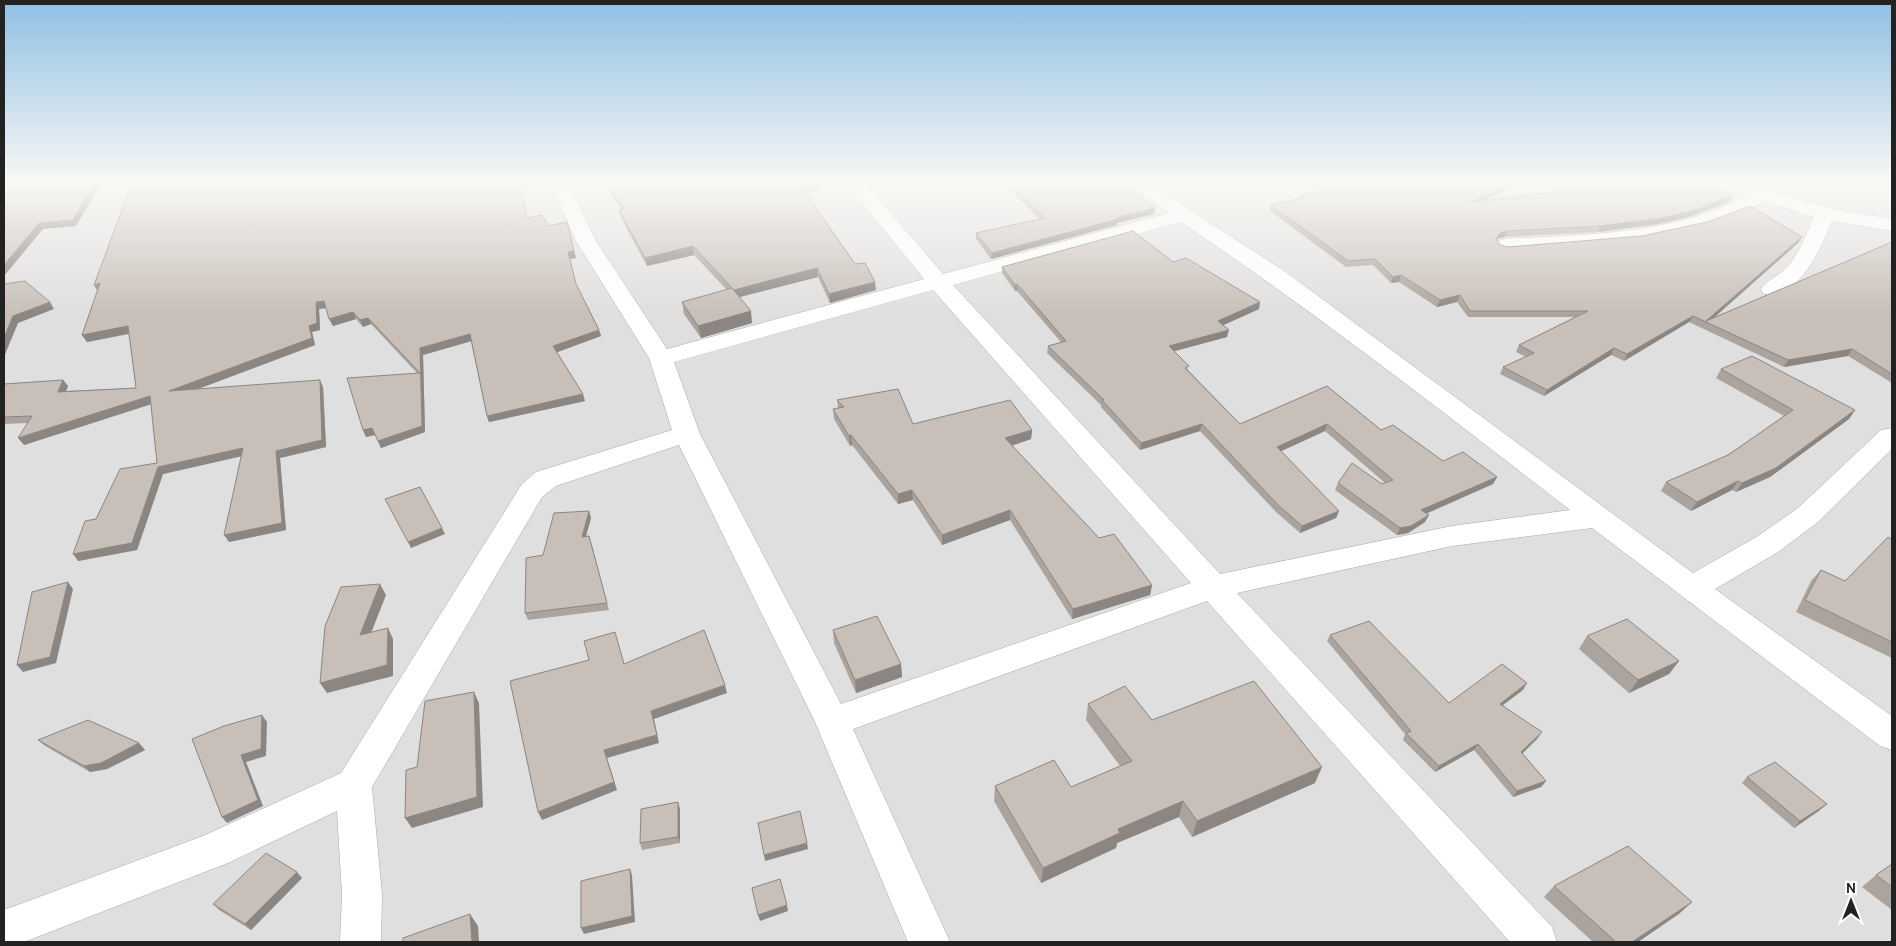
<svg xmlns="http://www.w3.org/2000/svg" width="1896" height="946" viewBox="0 0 1896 946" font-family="Cabin,sans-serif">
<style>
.residential{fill:#e0dfdf}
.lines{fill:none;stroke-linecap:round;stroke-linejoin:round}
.minor-casing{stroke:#a9a9a9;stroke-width:1}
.minor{fill:#fff;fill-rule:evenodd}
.wall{fill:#aba49e}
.shaded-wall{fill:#8b8681}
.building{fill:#c7bfb8;stroke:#8b8681}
</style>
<rect width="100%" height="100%" fill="#f2efe9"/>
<rect class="residential" x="4" y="183" width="1888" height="759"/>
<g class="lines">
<g class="minor-casing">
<g id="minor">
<path d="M550,183H568L596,241L667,349L924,279L846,183H865L943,274L1169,213L1130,183H1152L1191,211L1283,270L1693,573L1758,536L1798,508L1881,430L1892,428V449L1818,522L1778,552L1715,589L1892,716V750L1880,746L1592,528L1452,546L1237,593L1552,927L1557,942H1510L1207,601L853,729L950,942H908L815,722L679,445L556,486L542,497L372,787L382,895L381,942H340L342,895L337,811L228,863L24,942H4V910L203,836L341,773L522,484L536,472L672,430L649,358L576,241ZM1181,222C1315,312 1442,411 1570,510L1452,526L1220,574L953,285ZM933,290L1191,583L841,704L700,434L674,362Z"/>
<path d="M1716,183H1744L1828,208L1892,219V231L1832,221C1822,246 1798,302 1764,294L1761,289C1767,280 1778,276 1785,269C1799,256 1806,234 1814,217L1765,201C1686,245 1593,246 1505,251L1498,249L1495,245L1498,241L1505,239C1586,234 1674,235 1746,196L1719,187Z"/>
</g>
</g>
<use href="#minor" class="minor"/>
</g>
<g class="wall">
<polygon points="132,183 520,183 527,218 548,226 567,222 576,258 570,259 576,285 599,330 601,336 557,352 585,401 489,422 487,416 471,341 423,355 425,432 381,448 375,435 366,437 363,430 417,373 371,324 363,327 356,319 333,326 326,308 319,309 320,330 312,332 315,345 197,389 323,387 326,447 280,458 286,530 229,542 241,456 163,474 137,550 78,561 96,519 157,463 151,404 24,445 28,423 4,424 4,384 63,380 68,386 66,391 136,388 129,334 87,342 82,335 98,291"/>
<polygon points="605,183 819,183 820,191 805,192 855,264 876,290 830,303 818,277 740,297 752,323 701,338 684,314 682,302 727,290 694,255 647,266 621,218 619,210 621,209 610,193"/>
<polygon points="1003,183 1122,183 1154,214 1117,223 1117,225 991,259 976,239 976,233 1040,219"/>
<polygon points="1307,183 1521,183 1485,200 1729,202 1689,217 1659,224 1598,232 1505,237 1497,239 1497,240 1500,245 1508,247 1802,237 1798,243 1713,318 1892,242 1892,383 1848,356 1784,367 1689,322 1624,361 1611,355 1544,396 1500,374 1503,367 1526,357 1516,352 1519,345 1575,317 1468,317 1457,302 1437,307 1399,282 1391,283 1373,265 1346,267 1270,211 1271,205 1301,198 1302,194 1319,191"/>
<polygon points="1173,262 1260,302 1259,309 1223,325 1227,337 1174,351 1189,371 1240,424 1327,386 1381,430 1443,461 1497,477 1493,484 1426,514 1425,522 1408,533 1397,535 1335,490 1338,483 1382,484 1385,483 1325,431 1281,451 1339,511 1336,518 1300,533 1276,512 1200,431 1140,450 1101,407 1101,405 1047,353 1048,346 1061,342 1017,291 1015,291 1002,273 1002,267"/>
<polygon points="1721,369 1855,410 1849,419 1770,477 1736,492 1732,490 1691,511 1661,491 1666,482 1728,455 1784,416 1716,378"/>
<polygon points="837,400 913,424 1032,430 1031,439 1012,446 1099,538 1152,585 1150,595 1072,619 1010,520 942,545 913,500 898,504 852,445 850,446 834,419 833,409 838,408"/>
<polygon points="589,511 591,518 586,536 591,542 609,610 528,620 525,613 543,555"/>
<polygon points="1892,540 1892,658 1796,612 1811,581 1821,570 1845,581"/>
<polygon points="833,630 901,664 902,677 856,693 834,643"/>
<polygon points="1330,635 1449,703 1523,690 1503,705 1537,739 1522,753 1546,781 1541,787 1513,797 1474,750 1435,772 1403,740 1405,734 1327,641"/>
<polygon points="1587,636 1679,661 1669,674 1629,693 1579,649"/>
<polygon points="1088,704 1152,720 1315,783 1192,837 1179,817 1117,843 1116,848 1041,883 994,801 995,786 1071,787 1120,766 1086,720"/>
<polygon points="38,740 139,743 145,750 107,769 90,772 45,746"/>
<polygon points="1747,777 1820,810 1794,828 1742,783"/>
<polygon points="680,809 680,843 642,850 640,843"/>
<polygon points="1892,864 1892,910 1862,887 1876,875"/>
<polygon points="302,878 251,930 219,910 213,904"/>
<polygon points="1554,886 1680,913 1638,942 1593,942 1544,897"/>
</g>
<g class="shaded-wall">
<polygon points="95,183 102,183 76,226 43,229 4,276 4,265 39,223"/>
<polygon points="819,183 820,191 801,193 800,185"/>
<polygon points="1511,183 1521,183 1469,208 1471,202"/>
<polygon points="1732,196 1729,202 1689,217 1659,224 1598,232 1600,226"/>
<polygon points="1155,208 1154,214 1117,223 1117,225 991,259 992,253 1116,218"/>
<polygon points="1507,231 1505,237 1497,239 1493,245 1496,239 1500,233"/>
<polygon points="1802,237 1798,243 1708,323 1705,322"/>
<polygon points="693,246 694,255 647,266 645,258"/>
<polygon points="574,251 576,258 570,259 568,252"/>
<polygon points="817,268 818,277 735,298 733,290"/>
<polygon points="1401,275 1399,282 1391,283 1393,277"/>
<polygon points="875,282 876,290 830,303 829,294"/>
<polygon points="100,283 98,292 94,285"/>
<polygon points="1017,284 1017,291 1015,291 1015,285"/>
<polygon points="1460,295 1457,302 1437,307 1440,300"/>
<polygon points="324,301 327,308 319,309 320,330 312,332 315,345 174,398 169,391 309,326 316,302"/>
<polygon points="50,302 54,309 18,323 4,357 4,338 13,316"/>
<polygon points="1260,302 1259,309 1217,328 1218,321"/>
<polygon points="751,311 752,323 701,338 698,326"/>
<polygon points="353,312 356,319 333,326 329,319"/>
<polygon points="1693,316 1689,322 1624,361 1627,354"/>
<polygon points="368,318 371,324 363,327 360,320"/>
<polygon points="128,326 132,333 87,342 82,335"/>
<polygon points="599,330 601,336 555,353 553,346"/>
<polygon points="1229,330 1227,337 1168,353 1169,346"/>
<polygon points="470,334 472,341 423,355 425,432 381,448 378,441 422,426 420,348"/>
<polygon points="1614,348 1611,355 1544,396 1547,390"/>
<polygon points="1852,349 1848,356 1784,367 1788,360"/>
<polygon points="63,380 68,386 63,398 58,392"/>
<polygon points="320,380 323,387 326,447 280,458 286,530 229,542 224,535"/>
<polygon points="583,394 585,401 489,422 487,416"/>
<polygon points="150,396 155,403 24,445 18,438"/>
<polygon points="1855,410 1849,419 1770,477 1736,492 1742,483"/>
<polygon points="1202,424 1200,431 1140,450 1141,443"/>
<polygon points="1327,424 1325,431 1275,454 1277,447"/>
<polygon points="372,428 375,435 366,437 363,430"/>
<polygon points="1032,430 1031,439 1004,448 1005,438"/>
<polygon points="851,435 852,445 850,446 849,436"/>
<polygon points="243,448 247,455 163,474 137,550 78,561 73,554 158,467"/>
<polygon points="1497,477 1493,484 1418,517 1421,510"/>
<polygon points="1738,481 1732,490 1691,511 1697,502"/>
<polygon points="912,490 913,500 898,504 898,494"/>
<polygon points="1010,510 1010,520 942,545 942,535"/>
<polygon points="589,511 591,518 584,543 582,537"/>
<polygon points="1339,511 1336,518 1300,533 1302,526"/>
<polygon points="1429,515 1425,522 1408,533 1397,535 1400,528"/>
<polygon points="442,528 445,534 411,548 408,542"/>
<polygon points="68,582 73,589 56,663 23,672 17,665"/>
<polygon points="380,584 386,595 366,646 360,635"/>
<polygon points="1152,585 1150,595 1072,619 1073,609"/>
<polygon points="388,628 393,639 393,676 327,693 320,683"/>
<polygon points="1679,661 1669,674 1629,693 1638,680"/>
<polygon points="901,664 902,677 856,693 855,680"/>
<polygon points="1527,683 1523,690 1496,710 1500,704"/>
<polygon points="725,685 727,693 654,719 659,743 607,758 617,790 542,820 538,812 604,750 651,711"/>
<polygon points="474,692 479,703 483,807 412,828 405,818"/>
<polygon points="262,715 267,722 266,756 246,762 263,806 227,823 222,817 241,755"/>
<polygon points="1542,732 1537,739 1517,759 1521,752"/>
<polygon points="139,743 145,750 107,769 90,772 84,766"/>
<polygon points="1478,744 1474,750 1435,772 1439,766"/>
<polygon points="1322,767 1315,783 1192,837 1197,821"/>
<polygon points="1546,781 1541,787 1513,797 1517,791"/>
<polygon points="1183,801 1179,817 1117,843 1116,848 1041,883 1043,868 1118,829"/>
<polygon points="678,802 680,809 680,843 678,837"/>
<polygon points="1827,804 1820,810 1794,828 1800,821"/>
<polygon points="807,843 808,849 765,861 764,855"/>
<polygon points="630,869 632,875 635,922 584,934 581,928"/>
<polygon points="297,872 302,878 251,930 245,924"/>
<polygon points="1692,902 1680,913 1638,942 1632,942"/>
<polygon points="787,905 788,911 760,921 758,915"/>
<polygon points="470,914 478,926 479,942 472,942"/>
</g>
<g class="building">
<polygon points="4,183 95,183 73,220 39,223 4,265"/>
<polygon points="132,183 520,183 527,218 542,215 548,226 567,222 574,251 568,252 576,284 599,330 553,346 583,394 487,416 470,334 420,348 422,426 378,441 372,428 363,430 347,378 420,373 368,318 360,320 353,312 329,319 324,301 316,302 317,323 309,326 312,338 169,391 320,380 322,440 276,451 282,523 224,535 243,448 158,467 132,543 73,554 85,521 96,519 120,469 157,463 150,396 18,438 32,416 4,417 4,384 63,380 58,392 136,388 128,326 82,335 100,283 94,285"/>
<polygon points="607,183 819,183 800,185 855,264 865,263 875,282 829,294 817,268 734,290 693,246 645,258 619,210 624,209"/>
<polygon points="1009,183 1122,183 1155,208 1116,218 1118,219 992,253 976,233 1045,218"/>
<polygon points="1317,183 1511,183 1471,202 1629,183 1710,183 1732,196 1692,211 1662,218 1600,226 1507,231 1500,233 1496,239 1500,245 1508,247 1642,236 1707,222 1750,206 1802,237 1706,321 1892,242 1892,374 1852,349 1788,360 1693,316 1627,354 1614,348 1547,390 1503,367 1534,353 1519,345 1588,311 1470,311 1460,295 1440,300 1401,275 1393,277 1375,259 1348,261 1271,205 1306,197 1302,194 1327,190"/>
<polygon points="1133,231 1173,262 1186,258 1260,302 1218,321 1229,330 1169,346 1189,366 1185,368 1240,424 1327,386 1381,430 1393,425 1443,461 1463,452 1497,477 1421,510 1429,515 1411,526 1400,528 1338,483 1352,463 1382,484 1393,480 1327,424 1277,447 1339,511 1302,526 1278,505 1202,424 1141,443 1102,400 1104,400 1048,346 1066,341 1017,284 1015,285 1002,267"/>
<polygon points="25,281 50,302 13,316 4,338 4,284"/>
<polygon points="732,288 751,311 698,326 682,302"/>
<polygon points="1752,356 1855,410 1776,468 1742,483 1738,481 1697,502 1666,482 1728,455 1793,410 1721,369"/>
<polygon points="898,389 913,424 1010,400 1032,430 1005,438 1099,538 1114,534 1152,585 1073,609 1010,510 942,535 912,490 898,494 851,435 849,436 833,409 844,407 837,400"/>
<polygon points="420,487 442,528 408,542 385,499"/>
<polygon points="589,511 582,537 589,536 607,603 525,613 526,558 543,555 554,513"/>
<polygon points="1888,537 1892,540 1892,642 1805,600 1821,570 1845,581"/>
<polygon points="68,582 50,657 17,665 32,592"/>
<polygon points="380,584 360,635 388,628 387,665 320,683 325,626 341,587"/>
<polygon points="877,616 901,664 855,680 833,630"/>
<polygon points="1627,619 1679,661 1638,680 1587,636"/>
<polygon points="1369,621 1449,703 1502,664 1527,683 1500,704 1542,732 1521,752 1546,781 1517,791 1478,744 1439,766 1406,733 1411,731 1330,635"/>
<polygon points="704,630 725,685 651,711 657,735 604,750 614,782 538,812 510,681 589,660 584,641 615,632 624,664"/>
<polygon points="1254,681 1322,767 1197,821 1183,801 1118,829 1120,833 1043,868 995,786 1054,760 1071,787 1132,761 1088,704 1125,686 1152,720"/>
<polygon points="474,692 477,797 405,818 406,770 417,767 425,701"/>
<polygon points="262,715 261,749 241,755 258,800 222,817 192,739 224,726"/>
<polygon points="88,720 139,743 101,763 84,766 38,740"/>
<polygon points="1775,762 1827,804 1800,821 1747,777"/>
<polygon points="678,802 678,837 640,843 641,809"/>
<polygon points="800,811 807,843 764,855 758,823"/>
<polygon points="1628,846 1692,902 1632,942 1616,942 1554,886"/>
<polygon points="266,853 297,872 245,924 213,904"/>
<polygon points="1892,864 1892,887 1876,875"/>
<polygon points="630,869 632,916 581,928 581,881"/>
<polygon points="780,879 787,905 758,915 752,888"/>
<polygon points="470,914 472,942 403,942 403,938"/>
</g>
<linearGradient id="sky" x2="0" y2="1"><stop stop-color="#8fc0e4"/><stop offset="0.58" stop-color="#f9f8f5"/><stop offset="1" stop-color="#f9f8f5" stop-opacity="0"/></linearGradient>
<rect width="1896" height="315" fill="url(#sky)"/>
<rect width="1896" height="946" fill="none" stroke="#222222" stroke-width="10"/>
<g transform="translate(1851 901)" stroke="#ffffff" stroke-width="4" paint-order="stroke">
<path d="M0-4L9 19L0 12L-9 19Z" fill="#222222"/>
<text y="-8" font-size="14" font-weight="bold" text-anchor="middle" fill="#222222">N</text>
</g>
</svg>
